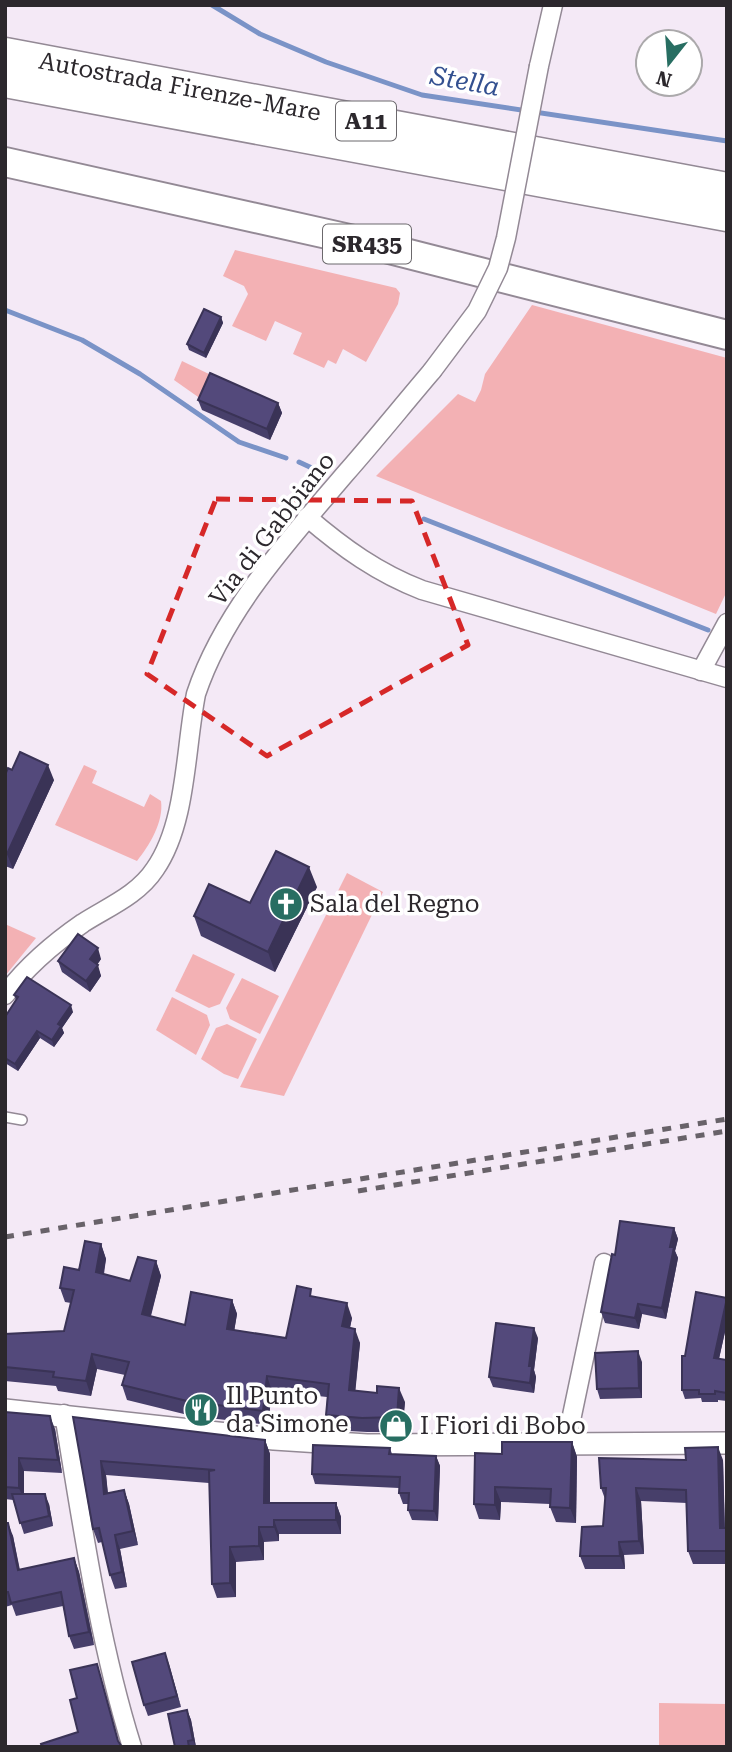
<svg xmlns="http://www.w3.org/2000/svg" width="732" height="1752" viewBox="0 0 732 1752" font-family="'Roboto Serif',serif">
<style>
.green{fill:#f3b1b4}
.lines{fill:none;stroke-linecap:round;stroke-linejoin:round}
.stream{stroke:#7a93c7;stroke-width:5}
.service-casing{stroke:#938995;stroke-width:12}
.minor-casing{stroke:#938995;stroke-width:21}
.tertiary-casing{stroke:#938995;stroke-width:24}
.primary-casing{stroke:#938995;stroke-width:32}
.motorway-casing{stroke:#938995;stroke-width:35}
.service{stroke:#fff;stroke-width:9}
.minor{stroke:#fff;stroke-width:18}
.tertiary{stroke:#fff;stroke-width:21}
.primary{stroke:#fff;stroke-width:28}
.motorway{stroke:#fff;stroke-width:32}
.rail{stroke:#686269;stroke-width:5;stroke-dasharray:9 9;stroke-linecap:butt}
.minor-bridge-casing{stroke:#938995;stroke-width:21;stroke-linecap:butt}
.minor-bridge{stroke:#fff;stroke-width:18}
.wall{fill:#473f6a}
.shaded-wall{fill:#3a3356}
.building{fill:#53497b;stroke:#3a3356;stroke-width:2}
.marked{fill:none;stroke:#d62828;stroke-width:5;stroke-dasharray:14 9;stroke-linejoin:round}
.labels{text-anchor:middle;stroke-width:7;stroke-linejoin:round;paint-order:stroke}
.shield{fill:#fff;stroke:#6b686c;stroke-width:2}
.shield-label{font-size:23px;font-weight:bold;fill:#2c282d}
.street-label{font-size:24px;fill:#2c282d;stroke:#fff}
.poi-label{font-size:24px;fill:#2c282d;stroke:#fff;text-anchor:start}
.water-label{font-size:26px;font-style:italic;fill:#335090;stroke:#fff}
</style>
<rect width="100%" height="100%" fill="#f4e9f6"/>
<g class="green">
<polygon points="235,250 396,288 400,293 398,304 366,362 343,349 336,364 328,360 324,368 293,354 302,333 275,321 266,341 232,326 248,294 244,286 223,276"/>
<polygon points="532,305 727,358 727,591 716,614 376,476 458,394 475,402 481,390 485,374"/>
<polygon points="182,361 211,375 201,399 174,380"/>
<path d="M84,765L97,771L92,783L144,807L150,794L161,801C164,822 149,846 137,861L55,825Z"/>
<polygon points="347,873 383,892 284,1096 240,1087"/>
<polygon points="5,924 36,938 5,976"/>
<polygon points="193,954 235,974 220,1004 209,1008 175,991"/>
<polygon points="242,978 279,996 260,1034 230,1019 226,1008"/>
<polygon points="172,997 207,1015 210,1025 196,1055 156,1030"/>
<polygon points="227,1024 257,1039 238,1079 224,1074 201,1059 216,1028"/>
<polygon points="659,1703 727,1704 727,1747 659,1747"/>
</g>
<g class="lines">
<g class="stream">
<polyline points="212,5 260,34 326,62 422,95 727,141"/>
<polyline points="5,310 82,340 140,374 239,442 286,458"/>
<polyline points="299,462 314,469"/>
<polyline points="424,519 708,630"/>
</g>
<g class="service-casing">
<polyline id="service" points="5,1117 22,1120"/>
</g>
<g class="minor-casing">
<g id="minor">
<polyline points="539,66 553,5"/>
<path d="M307,517C343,548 378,573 422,590L727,678"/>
<polyline points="701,671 727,623"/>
<path d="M5,995C26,967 54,943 83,923C108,907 138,895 155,869C187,823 185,749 196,694C224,610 289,540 345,474C375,440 403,405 432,371"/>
<path d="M64,1414C82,1523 99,1642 132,1747"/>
<polyline points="566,1444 604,1263"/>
</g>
</g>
<g class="tertiary-casing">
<polyline id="tertiary" points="5,1410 274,1439 367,1445 727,1443"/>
</g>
<g class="primary-casing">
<polyline id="primary" points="5,162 354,240 727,335"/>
</g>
<g class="motorway-casing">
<g id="motorway">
<path id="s1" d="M5,54L727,189"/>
<polyline points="5,81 727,215"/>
</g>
</g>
<use href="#service" class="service"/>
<use href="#minor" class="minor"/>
<use href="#tertiary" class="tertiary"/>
<use href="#primary" class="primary"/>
<use href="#motorway" class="motorway"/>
<g class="rail">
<polyline points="358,1191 727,1131"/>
<polyline points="5,1237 727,1119"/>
</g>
<g class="minor-bridge-casing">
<polyline id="minor-bridge" points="432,371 477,311 498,268 506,238 539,66"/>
</g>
<use href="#minor-bridge" class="minor-bridge"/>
</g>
<g class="wall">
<polygon points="221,317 223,323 206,358 189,350 187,344"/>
<polygon points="198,400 278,403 282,413 270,440 202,410"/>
<polygon points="12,770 54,780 13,869 5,866 5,775"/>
<polygon points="317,887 275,972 201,936 194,916"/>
<polygon points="101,959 97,965 101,976 90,992 62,972 58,961"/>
<polygon points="14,995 73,1012 62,1028 64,1033 54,1047 40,1038 18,1071 5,1063 5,1017 16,1000"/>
<polygon points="674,1228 678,1239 675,1251 678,1258 666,1319 642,1314 639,1329 605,1323 601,1312 615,1255"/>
<polygon points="101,1244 106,1259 104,1274 130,1281 156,1261 161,1276 151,1316 185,1325 232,1300 237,1314 234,1331 286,1338 315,1297 352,1318 350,1328 360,1343 355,1391 405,1402 402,1432 367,1432 331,1430 326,1415 327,1397 272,1391 268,1425 192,1416 127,1400 122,1385 125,1375 97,1369 91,1396 58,1391 56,1386 5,1381 5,1334 64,1331 71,1303 65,1302 60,1288 79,1270"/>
<polygon points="727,1301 727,1323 719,1359 727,1360 727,1401 718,1400 718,1402 702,1402 701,1398 685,1399 682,1390 685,1356"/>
<polygon points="538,1338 534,1370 536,1377 534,1393 493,1387 489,1377"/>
<polygon points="642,1362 642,1398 600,1399 597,1389"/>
<polygon points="5,1412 55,1429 62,1473 24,1471 24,1494 49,1504 53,1526 24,1534 13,1500 5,1499"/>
<polygon points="73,1417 265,1440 270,1454 270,1503 336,1503 341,1517 341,1534 279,1534 279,1541 264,1542 264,1560 236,1562 236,1597 217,1598 212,1584 209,1483 106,1475 108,1493 124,1490 129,1504 138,1545 120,1549 127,1587 115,1589 110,1575 102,1542 98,1543 93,1529"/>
<polygon points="572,1442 577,1457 576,1523 556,1522 550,1507 550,1504 501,1502 500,1520 479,1519 474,1504 502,1454"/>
<polygon points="390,1448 392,1454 436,1456 440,1466 438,1521 412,1520 408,1510 408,1504 403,1504 399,1493 399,1488 315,1484 312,1474"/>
<polygon points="723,1460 725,1528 727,1528 727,1564 693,1564 688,1551 687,1503 641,1501 644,1554 624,1555 625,1569 585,1569 580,1556 603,1526 605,1499 601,1488"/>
<polygon points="5,1523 13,1536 20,1570 74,1558 79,1572 94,1645 74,1649 69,1636 63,1606 16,1616 12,1605 5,1607"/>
<polygon points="165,1653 181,1707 148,1716 144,1705"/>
<polygon points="187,1710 191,1720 196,1747 175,1747"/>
</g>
<g class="shaded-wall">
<polygon points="221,317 223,323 206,358 204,353"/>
<polygon points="278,403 282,413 270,440 267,429"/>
<polygon points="48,765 54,780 13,869 7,854"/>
<polygon points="309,867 317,887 275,972 268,952"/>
<polygon points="98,948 101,959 93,970 90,959"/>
<polygon points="98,965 101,976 90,992 86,981"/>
<polygon points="71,1005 73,1012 62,1028 64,1033 54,1047 52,1040 58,1024"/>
<polygon points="37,1031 40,1038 18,1071 15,1064"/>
<polygon points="674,1228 678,1239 675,1251 678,1258 666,1319 662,1308"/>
<polygon points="101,1244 106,1259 101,1286 96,1272"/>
<polygon points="156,1261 161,1276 147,1329 142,1314"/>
<polygon points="232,1300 237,1314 232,1344 227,1329"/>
<polygon points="727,1301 727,1323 717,1367 714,1358"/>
<polygon points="347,1303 352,1318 347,1340 342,1326"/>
<polygon points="638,1304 642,1314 639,1329 635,1318"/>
<polygon points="534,1328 538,1338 534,1370 536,1377 534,1393 530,1383 529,1366"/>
<polygon points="355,1329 360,1343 354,1405 349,1390"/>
<polygon points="638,1351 642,1362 642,1398 639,1388"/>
<polygon points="92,1354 97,1369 91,1396 86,1381"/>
<polygon points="267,1376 272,1391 268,1425 263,1411"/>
<polygon points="399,1388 405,1402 402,1432 397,1417"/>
<polygon points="50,1416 55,1429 62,1473 58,1460"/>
<polygon points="265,1440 270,1454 270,1517 264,1503"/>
<polygon points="572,1442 577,1457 576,1523 570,1508"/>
<polygon points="718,1447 723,1460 725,1542 720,1528"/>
<polygon points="436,1456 440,1466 438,1521 434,1511"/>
<polygon points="19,1458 24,1471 24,1501 19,1488"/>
<polygon points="101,1461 106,1475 109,1508 104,1494"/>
<polygon points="495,1487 501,1502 500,1520 495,1505"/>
<polygon points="636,1488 641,1501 644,1554 639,1541"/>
<polygon points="124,1490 129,1504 138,1545 133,1531"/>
<polygon points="45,1494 49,1504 53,1526 49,1516"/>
<polygon points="336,1503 341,1517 341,1534 336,1520"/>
<polygon points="274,1520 279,1534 279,1541 274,1527"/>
<polygon points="8,1523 13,1536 22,1583 18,1570"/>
<polygon points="259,1527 264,1542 264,1560 259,1546"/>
<polygon points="115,1535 120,1549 127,1587 122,1572"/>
<polygon points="619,1542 624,1555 625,1569 620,1556"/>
<polygon points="230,1547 236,1562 236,1597 230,1583"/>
<polygon points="74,1558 79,1572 94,1645 89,1632"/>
<polygon points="165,1653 169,1664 181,1707 177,1696"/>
<polygon points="187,1710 191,1720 196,1747 193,1740"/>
</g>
<g class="building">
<polygon points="204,309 221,317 204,353 187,344"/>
<polygon points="210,373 278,403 267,429 198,400"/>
<polygon points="20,752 48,765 7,854 5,853 5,775 8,768 12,770"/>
<polygon points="276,851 309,867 268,952 194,916 209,884 250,903"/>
<polygon points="78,934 98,948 90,959 98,965 86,981 58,961"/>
<polygon points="27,977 71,1005 58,1024 61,1026 52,1040 37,1031 15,1064 5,1058 5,1017 18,997 14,995"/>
<polygon points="620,1221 674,1228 670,1247 674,1247 662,1308 638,1304 635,1318 601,1312 612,1254 615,1255"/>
<polygon points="85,1241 101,1244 96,1272 130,1281 138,1257 156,1261 142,1314 185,1325 191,1292 232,1300 227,1329 286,1338 297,1286 311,1289 310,1296 347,1303 342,1326 355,1329 349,1390 377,1393 377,1386 399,1388 397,1417 362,1418 326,1415 329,1384 267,1376 263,1411 187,1401 122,1385 129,1362 92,1354 86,1381 53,1377 54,1372 5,1367 5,1334 64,1331 74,1290 60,1288 64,1267 79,1270"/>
<polygon points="696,1292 727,1298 714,1358 727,1360 727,1393 715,1391 715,1394 699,1394 699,1390 682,1390 682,1356 685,1356"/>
<polygon points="496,1323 534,1328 529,1366 532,1366 530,1383 489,1377"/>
<polygon points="638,1351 639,1388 597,1389 595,1353"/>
<polygon points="5,1412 50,1416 58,1460 19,1458 19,1488 5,1487"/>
<polygon points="73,1417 265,1440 264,1503 336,1503 336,1520 274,1520 274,1527 259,1527 259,1546 230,1547 230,1583 212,1584 209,1471 215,1470 101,1461 104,1494 124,1490 133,1531 115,1535 122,1572 110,1575 99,1528 93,1529"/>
<polygon points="502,1442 572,1442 570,1508 550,1507 551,1489 495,1487 495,1505 474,1504 475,1453 502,1454"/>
<polygon points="313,1445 390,1448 389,1454 436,1456 434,1511 408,1510 409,1493 399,1493 400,1477 312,1474"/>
<polygon points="718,1447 720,1528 727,1528 727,1551 688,1551 686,1490 636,1488 639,1541 619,1542 620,1556 580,1556 582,1527 603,1526 606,1488 601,1488 599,1458 686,1460 685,1448"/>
<polygon points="12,1494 45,1494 49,1516 20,1523"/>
<polygon points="5,1523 8,1523 18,1570 74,1558 89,1632 69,1636 61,1592 11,1603 8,1592 5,1592"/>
<polygon points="165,1653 177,1696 144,1705 132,1662"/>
<polygon points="97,1664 118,1741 122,1747 42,1747 41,1744 78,1732 70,1700 77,1698 70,1670"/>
<polygon points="187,1710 193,1740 188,1741 189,1747 175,1747 168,1714"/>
</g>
<path class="marked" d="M216,499L412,501L468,645L267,756L147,674Z"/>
<defs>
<g id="church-disc" transform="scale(1.75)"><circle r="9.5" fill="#286e62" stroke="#fff"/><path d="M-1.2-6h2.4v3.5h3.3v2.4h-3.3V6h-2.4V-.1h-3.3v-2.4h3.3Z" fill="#fff"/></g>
<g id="restaurant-disc" transform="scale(1.75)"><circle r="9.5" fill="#286e62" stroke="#fff"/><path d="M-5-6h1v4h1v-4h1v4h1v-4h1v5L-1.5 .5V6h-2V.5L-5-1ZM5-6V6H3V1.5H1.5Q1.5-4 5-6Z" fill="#fff"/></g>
<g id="shop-disc" transform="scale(1.75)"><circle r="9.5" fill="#286e62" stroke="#fff"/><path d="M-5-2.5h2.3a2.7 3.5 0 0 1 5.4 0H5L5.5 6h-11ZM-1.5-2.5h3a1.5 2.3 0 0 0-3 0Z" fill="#fff"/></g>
</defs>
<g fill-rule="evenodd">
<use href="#church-disc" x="286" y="904"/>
<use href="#restaurant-disc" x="201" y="1410"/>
<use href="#shop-disc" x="396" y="1426"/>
</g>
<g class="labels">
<g class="shield">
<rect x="336" y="101.5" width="60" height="39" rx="5"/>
<rect x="323" y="224.5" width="88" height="39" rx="5"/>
</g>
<g class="shield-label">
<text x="366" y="129">A11</text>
<text x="367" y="252">SR435</text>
</g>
<g class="street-label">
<text dy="8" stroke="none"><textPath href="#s1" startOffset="178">Autostrada Firenze-Mare</textPath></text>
<text transform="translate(272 529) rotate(-52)" y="8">Via di Gabbiano</text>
</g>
<g class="poi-label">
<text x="310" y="912">Sala del Regno</text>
<text x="226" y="1404">Il Punto<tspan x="226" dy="28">da Simone</tspan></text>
<text x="420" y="1434">I Fiori di Bobo</text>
</g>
<g class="water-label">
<text transform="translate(465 81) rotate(10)" y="9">Stella</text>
</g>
</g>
<rect width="732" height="1752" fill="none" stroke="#2c282d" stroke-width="14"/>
<g transform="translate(669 63) rotate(197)"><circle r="33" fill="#ffffff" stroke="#aba9ab" stroke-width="2"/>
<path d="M0-5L12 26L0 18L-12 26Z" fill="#286e62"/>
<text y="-10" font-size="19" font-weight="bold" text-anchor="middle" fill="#2c282d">N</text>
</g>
</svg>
